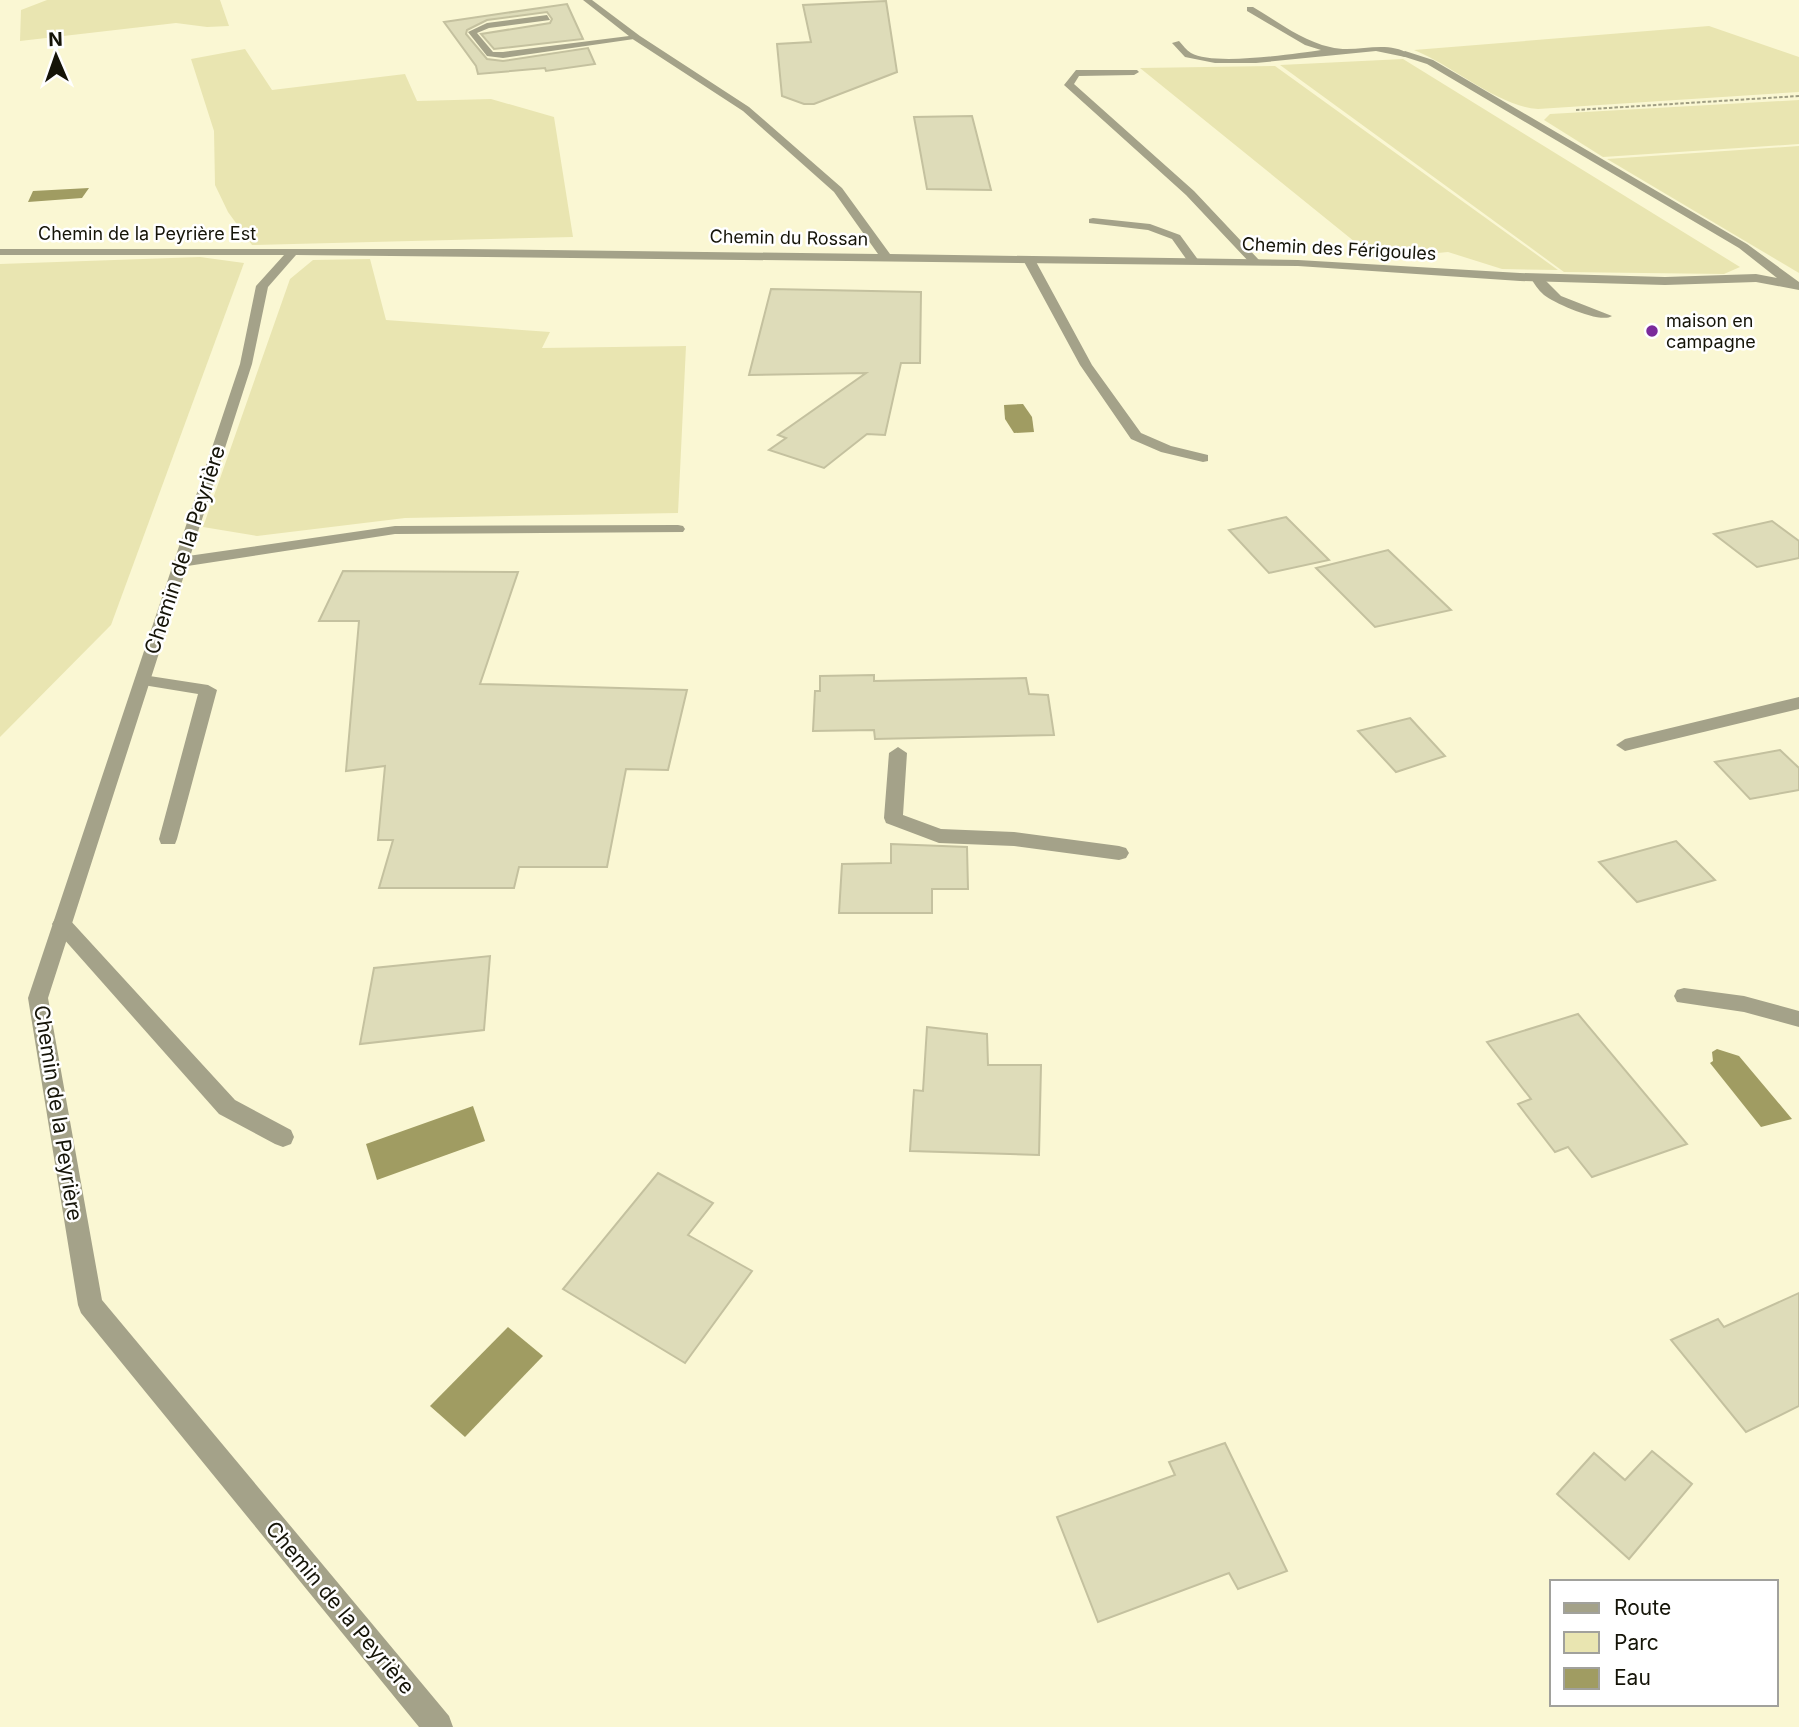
<svg xmlns="http://www.w3.org/2000/svg" width="1799" height="1727" viewBox="0 0 1799 1727" font-family="Inter,sans-serif">
<style>
.green{fill:#e9e5b1}
.water{fill:#a09c62}
.building{fill:#dedcb9;stroke:#c4c19f;stroke-width:2}
.lines{fill:none;stroke-linecap:round;stroke-linejoin:round}
.path{stroke:#9f9d82;stroke-width:2;stroke-dasharray:3.5 2;stroke-linecap:butt}
.service{fill:#a4a289;fill-rule:evenodd}
.minor{fill:#a4a289;fill-rule:evenodd}
.poi-dot{fill:#7a2a9b;stroke:#fff;stroke-width:2.5}
.labels{text-anchor:middle;stroke-width:5;stroke-linejoin:round;paint-order:stroke}
.far-street-label{font-size:18px;fill:#151408;stroke:#fff}
.far-poi-label{font-size:18px;fill:#151408;stroke:#fff;text-anchor:start}
.street-label{font-size:21px;fill:#151408;stroke:#fff}
</style>
<rect width="100%" height="100%" fill="#faf7d3"/>
<g class="green">
<polygon points="47,0 220,0 229,26 207,27 176,23 20,41 21,10"/>
<path d="M1709,26L1799,57V92L1538,109C1497,106 1454,66 1414,50Z"/>
<polygon points="245,49 272,90 405,74 417,101 491,99 554,117 573,237 252,245 228,212 215,185 214,131 191,59"/>
<polygon points="1403,59 1740,267 1724,274 1564,272 1280,65"/>
<polygon points="1275,66 1558,270 1502,269 1448,252 1376,259 1140,68"/>
<polygon points="1799,100 1799,144 1603,157 1544,120 1550,114"/>
<polygon points="1799,146 1799,273 1607,159"/>
<polygon points="200,257 244,263 111,625 0,737 0,264"/>
<polygon points="370,259 386,320 550,332 542,348 686,346 678,513 405,518 257,536 203,527 290,279 313,260"/>
</g>
<g class="water">
<polygon points="89,188 82,198 28,202 33,191"/>
<polygon points="1023,404 1032,417 1034,432 1014,433 1005,419 1004,405"/>
<polygon points="1717,1049 1739,1056 1792,1119 1761,1127 1710,1063 1713,1061 1712,1052"/>
<polygon points="473,1106 485,1141 377,1180 366,1144"/>
<polygon points="508,1327 543,1356 465,1437 430,1406"/>
</g>
<g class="building">
<polygon points="886,1 897,72 814,104 804,104 782,96 777,44 811,42 803,5"/>
<polygon points="567,4 583,39 494,49 481,34 550,23 552,19 547,12 487,20 467,30 466,34 487,59 503,61 588,48 595,64 546,71 545,68 478,74 476,66 444,22"/>
<polygon points="972,116 991,190 927,189 914,117"/>
<polygon points="771,289 921,292 920,363 901,363 885,435 867,434 824,468 769,450 786,438 778,435 866,373 749,375"/>
<polygon points="1286,517 1329,560 1269,573 1229,530"/>
<polygon points="1772,521 1799,541 1799,558 1757,567 1714,534"/>
<polygon points="1388,550 1451,610 1375,627 1316,568"/>
<polygon points="343,571 518,572 480,684 687,690 668,770 626,769 607,867 519,867 514,888 379,888 393,840 378,840 385,766 346,771 359,621 319,621"/>
<polygon points="874,675 874,681 1026,678 1029,694 1048,695 1054,735 875,739 874,730 813,731 815,691 820,691 820,676"/>
<polygon points="1410,718 1445,756 1396,772 1358,731"/>
<polygon points="1780,750 1799,768 1799,790 1750,799 1715,762"/>
<polygon points="1676,841 1715,880 1637,902 1599,862"/>
<polygon points="891,844 967,847 968,889 932,889 932,913 839,913 842,864 891,863"/>
<polygon points="490,956 484,1030 360,1044 374,968"/>
<polygon points="1578,1014 1687,1144 1592,1177 1568,1147 1555,1152 1518,1104 1531,1099 1487,1042"/>
<polygon points="927,1027 987,1034 988,1065 1041,1065 1039,1155 910,1151 914,1090 923,1091"/>
<polygon points="658,1173 713,1203 688,1235 752,1271 685,1363 563,1289"/>
<polygon points="1799,1293 1799,1406 1746,1432 1671,1340 1718,1319 1724,1327"/>
<polygon points="1225,1443 1287,1571 1238,1589 1229,1573 1098,1622 1057,1517 1175,1475 1169,1462"/>
<polygon points="1652,1451 1692,1484 1629,1559 1557,1494 1594,1453 1625,1480"/>
</g>
<g class="lines">
<polyline class="path" points="1576,110 1799,96"/>
<g class="service">
<path d="M1247,7H1253C1277,21 1302,41 1330,47C1356,54 1385,39 1409,54L1405,57L1376,51L1256,63H1215L1185,57L1172,43L1179,41C1183,45 1186,50 1191,53C1213,66 1294,54 1321,50L1305,45L1247,11Z"/>
<polygon points="547,15 550,20 489,28 477,33 493,52 503,52 637,35 641,38 503,58 487,56 468,32 487,23"/>
<polygon points="1137,70 1139,72 1134,75 1079,76 1074,84 1194,191 1259,260 1259,264 1251,264 1186,195 1064,85 1076,70"/>
<polygon points="1093,218 1150,224 1180,235 1199,261 1189,263 1172,239 1148,230 1089,223 1089,219"/>
<polygon points="1024,256 1034,258 1092,365 1141,433 1171,446 1208,455 1208,461 1203,462 1161,452 1131,439 1080,365 1022,258"/>
<path d="M1532,275H1540L1561,296L1612,316C1601,324 1556,304 1544,295C1538,290 1534,283 1530,277Z"/>
<polygon points="678,525 683,526 685,529 683,532 395,534 181,567 173,562 181,557 395,526"/>
<polygon points="143,675 208,685 217,690 177,839 175,844 161,844 159,839 198,694 137,684 135,680 137,676"/>
<polygon points="1799,697 1799,709 1625,751 1616,745 1625,739"/>
<polygon points="898,747 907,753 903,815 941,829 1014,832 1119,846 1126,848 1129,853 1126,858 1119,860 1014,846 939,843 886,823 884,818 889,753"/>
<polygon points="62,917 69,919 235,1100 291,1130 294,1137 291,1144 283,1147 275,1144 219,1114 55,929 52,924 55,919"/>
<polygon points="1684,988 1744,996 1799,1011 1799,1027 1744,1012 1677,1002 1674,996 1677,990"/>
</g>
<polygon class="minor" points="583,0 592,0 640,36 749,107 842,188 890,254 1298,260 1520,273 1665,277 1756,274 1777,278 1739,248 1427,64 1402,56 1401,54 1405,51 1433,60 1747,244 1799,282 1799,290 1756,282 1665,285 1520,281 1298,266 296,255 268,287 252,364 48,998 102,1300 449,1716 453,1727 419,1727 81,1313 78,1305 28,998 240,364 256,286 284,255 0,255 0,249 461,249 878,254 834,192 743,111 634,40"/>
</g>
<circle class="poi-dot" cx="1652" cy="331" r="7"/>
<g class="labels">
<g class="far-street-label">
<text x="147" y="240">Chemin de la Peyrière Est</text>
<text transform="translate(789 238) rotate(1)" y="6">Chemin du Rossan</text>
<text transform="translate(1339 249) rotate(3)" y="6">Chemin des Férigoules</text>
</g>
<g class="far-poi-label">
<text x="1666" y="327">maison en<tspan x="1666" dy="21">campagne</tspan></text>
</g>
<g class="street-label">
<text transform="translate(185 550) rotate(-72)" y="7">Chemin de la Peyrière</text>
<text transform="translate(58 1113) rotate(81)" y="7">Chemin de la Peyrière</text>
<text transform="translate(340 1608) rotate(50)" y="7">Chemin de la Peyrière</text>
</g>
</g>
<rect x="1550" y="1580" width="228" height="126" fill="#ffffff" stroke="#a1a19c" stroke-width="2"/>
<rect x="1564" y="1603" width="35" height="10" fill="#a4a289" stroke="#a1a19c" stroke-width="2"/>
<text x="1614" y="1615" font-size="21" fill="#151408">Route</text>
<rect x="1564" y="1632" width="35" height="21" fill="#e9e5b1" stroke="#a1a19c" stroke-width="2"/>
<text x="1614" y="1650" font-size="21" fill="#151408">Parc</text>
<rect x="1564" y="1668" width="35" height="21" fill="#a09c62" stroke="#a1a19c" stroke-width="2"/>
<text x="1614" y="1685" font-size="21" fill="#151408">Eau</text>
<g transform="translate(56 56) rotate(358)" stroke="#ffffff" stroke-width="5" paint-order="stroke">
<path d="M0-5L12 26L0 18L-12 26Z" fill="#151408"/>
<text y="-10" font-size="19" font-weight="bold" text-anchor="middle" fill="#151408">N</text>
</g>
</svg>
